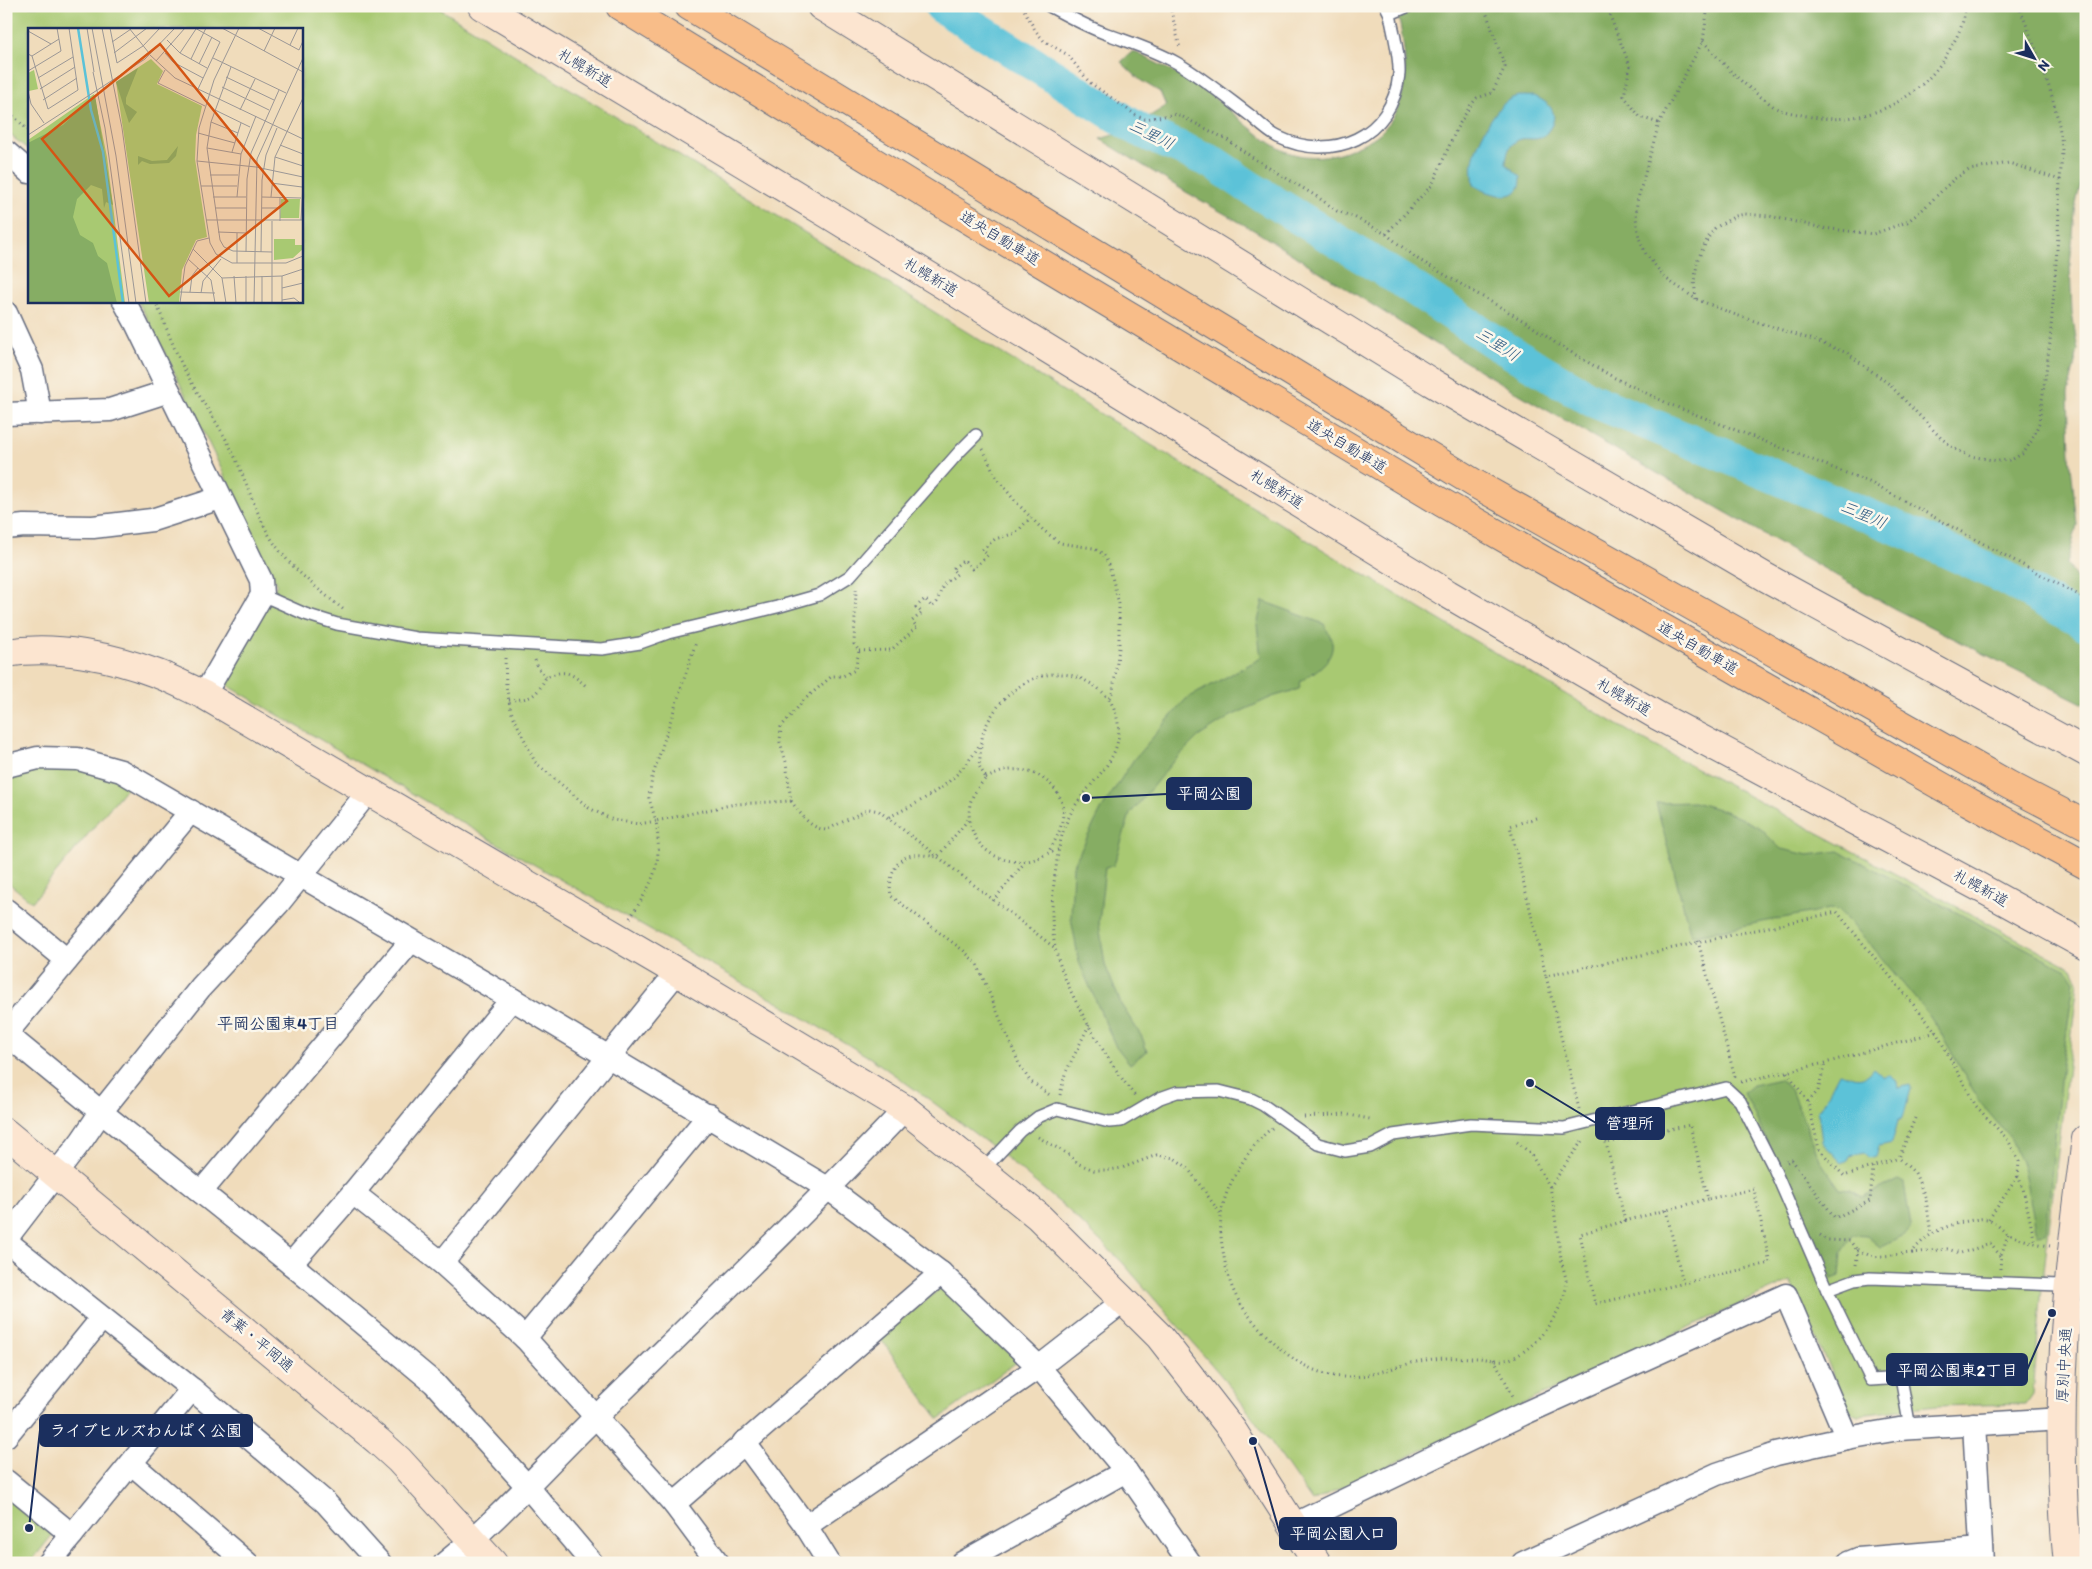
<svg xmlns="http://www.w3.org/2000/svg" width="2092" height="1569" viewBox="0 0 2092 1569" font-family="Itim,'Klee One',sans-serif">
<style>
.green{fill:#a8c972;stroke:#627c68}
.forest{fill:#86ad64;stroke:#506e61}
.water{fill:#5bc2d8;stroke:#3b789b}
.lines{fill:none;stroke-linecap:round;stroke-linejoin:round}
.river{stroke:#5bc2d8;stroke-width:34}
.lane-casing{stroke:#666c7f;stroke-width:14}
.street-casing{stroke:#666c7f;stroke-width:25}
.secondary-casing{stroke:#666c7f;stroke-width:30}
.highway-casing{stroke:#666c7f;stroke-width:30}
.path{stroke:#666c7f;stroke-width:3;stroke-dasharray:1 4;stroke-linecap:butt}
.lane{stroke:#fff;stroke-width:11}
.street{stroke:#fff;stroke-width:22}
.secondary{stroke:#fce5d0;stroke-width:28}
.highway{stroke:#f8bd89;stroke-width:28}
.labels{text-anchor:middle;stroke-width:5;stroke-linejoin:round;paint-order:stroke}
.street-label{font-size:15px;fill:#1b2f5e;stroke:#fbf7ec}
.water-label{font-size:16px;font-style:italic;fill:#2e5b83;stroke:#fbf7ec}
.neighbourhood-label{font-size:16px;font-weight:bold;fill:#1b2f5e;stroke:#fbf7ec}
.inset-river{fill:none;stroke:#5bc2d8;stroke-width:2.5}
.inset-road{fill:none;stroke:#9b9796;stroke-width:1}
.view{fill:#d45514;fill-opacity:0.15;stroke:#d45514;stroke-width:2.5}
.inset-edge{fill:none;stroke:#1b2f5e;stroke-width:2.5}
.leader{fill:none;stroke:#1b2f5e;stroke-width:2}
.callout-dot{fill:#1b2f5e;stroke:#fbf7ec;stroke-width:2}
.callout{fill:#1b2f5e;stroke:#1b2f5e;stroke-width:2}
.callout-label{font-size:16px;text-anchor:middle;font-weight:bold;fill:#fff}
</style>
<rect width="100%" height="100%" fill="#fbf7ec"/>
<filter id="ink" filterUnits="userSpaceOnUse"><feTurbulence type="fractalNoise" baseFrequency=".02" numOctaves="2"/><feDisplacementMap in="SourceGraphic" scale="10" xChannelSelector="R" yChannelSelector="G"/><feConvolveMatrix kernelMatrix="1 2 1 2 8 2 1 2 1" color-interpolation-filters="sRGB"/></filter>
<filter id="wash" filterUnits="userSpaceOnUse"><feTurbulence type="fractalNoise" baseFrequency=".0096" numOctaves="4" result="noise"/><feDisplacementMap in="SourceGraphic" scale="20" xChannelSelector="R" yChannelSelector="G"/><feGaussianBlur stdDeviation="1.12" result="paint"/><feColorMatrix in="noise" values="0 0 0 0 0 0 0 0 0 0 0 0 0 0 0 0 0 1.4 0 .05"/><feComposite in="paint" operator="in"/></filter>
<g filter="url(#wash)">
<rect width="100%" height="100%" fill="#f0dcbb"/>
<g class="green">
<polygon points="6,6 435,6 1210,481 1424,611 1640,738 2072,968 2078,981 2042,1288 2033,1394 2026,1404 1936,1406 1859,1415 1852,1412 1846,1405 1790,1281 1312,1501 1271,1442 1225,1380 1123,1263 1066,1208 994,1148 930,1100 872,1059 779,1003 524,859 227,685 277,584 167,357 138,301 301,301 301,29 29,29 29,150 6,132"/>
<polygon points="68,764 131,782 32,902 6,881 6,771"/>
<polygon points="944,1285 1021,1359 939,1419 880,1338"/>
<polygon points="6,1487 53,1534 30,1563 6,1563"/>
</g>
<g class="forest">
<path d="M1396,6H2086V164L2076,203L2070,265L2072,313L2078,350L2068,394L2070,455L2077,525L2067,564L2086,592V705L1893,608L1531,401L1409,328L1257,232L1186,192L1100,139L1126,131L1166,106L1160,92L1140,80L1121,62L1133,51C1160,65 1188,78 1212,96C1233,112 1262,141 1285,151C1303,159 1329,158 1348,150C1360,145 1375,139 1384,129C1415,96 1405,46 1396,6Z"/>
<path d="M1263,601L1324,624C1326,629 1331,636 1332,642C1335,661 1314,672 1301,681L1299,689L1272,697L1231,716L1198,737L1171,764L1130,814L1114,865L1105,867L1099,923L1105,965L1122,1006L1142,1037L1147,1051L1130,1064L1115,1045L1079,962L1071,918L1073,866L1101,810L1134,759L1186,699L1261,658L1257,625Z"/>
<polygon points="1694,802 1725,811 1759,827 1781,849 1808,855 1839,851 2067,970 2074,981 2061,1072 2046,1233 2038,1234 2036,1229 2023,1167 2011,1139 1978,1100 1942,1035 1928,1014 1870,944 1839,910 1829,909 1691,936 1656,803"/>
<polygon points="1780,1079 1792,1092 1821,1162 1840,1189 1849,1190 1863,1197 1898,1180 1904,1183 1911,1227 1905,1234 1880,1247 1867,1236 1853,1235 1842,1253 1840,1276 1832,1279 1744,1093 1753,1085"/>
</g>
<g class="water">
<path d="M1534,96C1548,102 1560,112 1550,128C1547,132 1545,136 1540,138C1530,141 1522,135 1514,143C1508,147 1506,157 1506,164L1521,177C1522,205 1489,195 1474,185C1473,177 1472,169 1473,161C1476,144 1496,102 1515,97C1520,95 1528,97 1534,96Z"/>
<path d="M1873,1068L1884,1077L1889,1075L1898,1082L1899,1088L1910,1085L1911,1089L1903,1118L1898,1121L1892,1143L1879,1146L1876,1156L1869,1158L1864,1153L1850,1156L1848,1160L1842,1163L1822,1142L1818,1109L1821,1108L1839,1073C1855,1077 1862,1083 1873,1068Z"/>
</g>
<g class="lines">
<polyline class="river" points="941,6 1139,130 1214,163 1249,187 1404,282 1496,343 1592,400 1907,532 2005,578 2086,624"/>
</g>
</g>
<g filter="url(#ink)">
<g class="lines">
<g class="lane-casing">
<g id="lane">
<path d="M1049,6C1068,16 1087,27 1107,34C1131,43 1154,50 1177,63C1203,78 1227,98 1251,116C1259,123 1268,132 1278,137C1332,163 1393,137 1399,74C1400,55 1393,32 1390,14L1386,6"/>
<polyline points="1390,14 1409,6"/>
<polyline points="262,595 305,614 337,624 416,638 602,649 640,643 668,633 777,607 819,595 850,576 960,451 976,435"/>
<polyline points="982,1171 1020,1131 1038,1117 1057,1109 1109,1122 1121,1121 1160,1098 1177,1092 1219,1091 1251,1099 1263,1105 1318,1144 1345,1151 1370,1147 1393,1135 1471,1124 1564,1128 1726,1088 1740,1101 1773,1166 1827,1290"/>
<polyline points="1910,1428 1901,1378 1871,1380 1827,1290 1854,1280 1870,1278 2086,1286"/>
</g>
</g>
<g class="street-casing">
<g id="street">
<polyline points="6,152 29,172"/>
<polyline points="124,301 136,323 261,580 262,595 204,695"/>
<polyline points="6,313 32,370 40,413"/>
<polyline points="6,414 110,410 169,391"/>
<polyline points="6,528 24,526 93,527 152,520 220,498"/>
<polyline points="6,766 38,758 78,759 121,771 512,999 829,1189 941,1273 1039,1367 1126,1471 1190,1563"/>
<polyline points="6,910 67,960"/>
<polyline points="6,1034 101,1112 291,1264 434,1383 527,1486 592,1563"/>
<polyline points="6,1034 191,811"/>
<polyline points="201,1192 411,941"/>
<polyline points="353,1193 442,1263 525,1338 674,1504 718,1563"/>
<polyline points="6,1239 82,1140 101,1112 201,987 278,904 368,792"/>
<polyline points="6,1241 192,1389 325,1502 380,1563"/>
<polyline points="442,1263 677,972"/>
<polyline points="291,1264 353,1193 512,999"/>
<polyline points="525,1338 709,1115"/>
<polyline points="1974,1424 1982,1563"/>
<polyline points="6,1436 102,1318"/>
<polyline points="744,1442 806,1526 829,1563"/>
<polyline points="132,1464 247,1563"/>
<polyline points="6,1481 72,1535"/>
<polyline points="674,1504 941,1273"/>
<polyline points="1293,1525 1523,1414 1786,1295 1847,1438"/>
<polyline points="806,1526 1039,1367 1125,1300"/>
<polyline points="49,1563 192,1389"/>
<path d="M445,1563C503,1516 551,1459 605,1408C706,1309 807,1212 905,1109"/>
<polyline points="962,1563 1126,1471"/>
<polyline points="1523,1563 1717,1474 1776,1454 1847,1438 1899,1429 2061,1419"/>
<polyline points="1848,1563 1858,1559 1981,1549"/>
</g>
</g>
<g class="secondary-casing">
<g id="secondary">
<polyline points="482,6 831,216 1448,594 1658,716 1979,887 2086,946"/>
<polyline points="821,6 1431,382 1767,578 2086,752"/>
<path d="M6,653C56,645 111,656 158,674C174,680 189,688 204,695L677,972L905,1109L1038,1216L1159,1336L1233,1431L1317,1563"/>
<polyline points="6,1133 378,1441 399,1460 493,1563"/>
<path d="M2068,1563C2065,1539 2064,1515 2063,1491C2057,1373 2070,1255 2086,1139"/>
</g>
</g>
<g class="highway-casing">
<g id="highway">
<polyline points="620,6 926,194 1441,502 1969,802 2086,865"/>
<polyline points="689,6 1474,483 2009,785 2086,825"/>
</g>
</g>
<g class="path">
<polyline points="1022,6 1035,30 1044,41 1068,55 1089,82 1137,116 1145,119 1177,114 1226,139 1256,160 1316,196 1337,211 1354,217 1386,234 1416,258 1529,324 1557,344 1613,377 1669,404 1869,482 2086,599"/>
<polyline points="1170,6 1180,48"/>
<polyline points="1615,6 1610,16 1630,66 1624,96 1640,117 1659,123"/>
<path d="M2019,6C2035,49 2055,93 2061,138C2063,151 2061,167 2060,180"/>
<path d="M1703,41C1723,64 1737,79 1761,97C1766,100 1771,105 1776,108C1784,112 1794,113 1802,115C1861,129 1921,102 1950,49C1958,35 1965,22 1965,6"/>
<polyline points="6,109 29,131"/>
<polyline points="1386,234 1432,185 1457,128 1470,106 1477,98 1492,93 1505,67 1484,6"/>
<polyline points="1696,299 1694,281 1698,259 1708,238 1715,228 1735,216 1745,214 1769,216 1823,228 1873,234 1907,222 1920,212 1954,179 1969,170 2009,163 2060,180 2058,236 2050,342 2039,423 2033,438 2024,453 2011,460 1998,461 1970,456 1955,449 1941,438 1889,384 1847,353 1816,341 1736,315 1696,299 1665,278 1646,254 1639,238 1636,218 1637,202 1659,123 1703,41 1708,6"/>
<path d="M155,301C167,327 175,354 189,378C202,402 218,423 230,447C245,476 253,507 269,535C287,566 317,588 344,610"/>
<polyline points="983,449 995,475 1014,500 1043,530 1060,543 1093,548 1103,554 1109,565 1119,604 1119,648 1113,691 1109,698"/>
<polyline points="859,651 891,650 917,627 912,621 922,613 916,607 925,599 932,607 937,602 943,585 957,574 952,569 964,560 972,569 988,555 982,550 995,539 1016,533 1031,517"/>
<polyline points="505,658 506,686 511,711 535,762 589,808 613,820 639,824 656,821 649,798 652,778 696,642"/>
<polyline points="535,660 538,668 546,677"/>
<path d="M509,700C532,699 536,697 546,677C566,669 570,672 586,686"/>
<path d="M986,778C994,775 1003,770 1012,770C1022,769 1033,772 1041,777C1072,797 1066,824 1049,851"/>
<path d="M791,801C801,814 809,828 826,830L869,809L879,811L1055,948"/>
<path d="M889,817C928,798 959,782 981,742"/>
<polyline points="1536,818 1510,826 1546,976"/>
<path d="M968,820L937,857C930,856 921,854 913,855C894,858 888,880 891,896L964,951L977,964L1020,1066L1030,1081L1051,1096"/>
<path d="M1058,850C1047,852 1038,860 1026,861C991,865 964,838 970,804C972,794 980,785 986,778L979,766C981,753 980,738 986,726C1003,689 1045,661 1084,680C1098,687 1110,696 1115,711C1131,758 1090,777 1071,813C1062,829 1058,850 1056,868C1052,894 1050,921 1055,947C1063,988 1109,1064 1136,1097"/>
<polyline points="993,901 1025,862"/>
<path d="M630,918C653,882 663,866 656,821L735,804L791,801L786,762L780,742L781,727L804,700L832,676H843L855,670L859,651L854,644L856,589"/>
<polyline points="1698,941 1735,1077"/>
<polyline points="1787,1072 1808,1102 1819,1149 1844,1176 1899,1158"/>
<polyline points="1741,1082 1825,1063 1936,1032"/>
<polyline points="1060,1095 1065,1074 1089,1025"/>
<polyline points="1808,1102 1818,1091 1825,1063"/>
<polyline points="1579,1109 1546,976 1837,912 1936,1032 1976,1106 2008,1140 2019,1161 2018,1176 2023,1188 2035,1243"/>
<polyline points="1304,1117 1344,1114 1370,1119"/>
<polyline points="1915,1118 1899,1158 1915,1173 1926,1199 1931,1234"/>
<path d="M1272,1128C1258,1139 1248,1153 1239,1168C1222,1197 1217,1218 1223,1251C1229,1289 1238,1305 1264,1333C1284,1354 1305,1370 1334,1376C1368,1382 1400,1362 1434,1359C1449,1357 1464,1358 1479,1358C1488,1359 1501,1362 1509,1359C1534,1352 1562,1312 1566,1288C1568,1279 1562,1267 1561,1258C1557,1235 1555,1211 1550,1187L1584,1138"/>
<polyline points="1599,1135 1606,1143 1625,1221 1580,1234 1595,1304 1770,1263 1754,1189 1708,1199 1690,1125 1606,1143"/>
<polyline points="1038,1137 1068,1154 1079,1164 1094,1170 1109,1170 1122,1168 1157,1155 1174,1158 1187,1167 1220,1213"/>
<polyline points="1517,1142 1530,1153 1550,1187"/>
<polyline points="1787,1162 1792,1160 1835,1218 1870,1201 1873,1167"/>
<polyline points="1666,1210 1683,1283"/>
<polyline points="1989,1219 2018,1176"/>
<polyline points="1625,1221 1708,1199"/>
<polyline points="1820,1235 1827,1240 1850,1241 1857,1250"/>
<polyline points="1912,1253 1947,1249 1961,1253 1990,1244 2001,1256"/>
<path d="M1856,1265L1858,1250L1873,1257L1912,1253C1925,1234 1946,1225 1968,1221C1974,1220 1981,1218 1987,1219C1995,1220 2001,1231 2009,1234C2022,1240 2037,1244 2050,1246"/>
<polyline points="2000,1269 2001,1256 2008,1234"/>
<polyline points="1494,1359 1513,1396"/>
</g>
<use href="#lane" class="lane"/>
<use href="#street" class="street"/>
<use href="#secondary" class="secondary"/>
<use href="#highway" class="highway"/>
</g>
</g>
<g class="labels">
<g class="street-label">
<text transform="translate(585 68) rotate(31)" y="5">札幌新道</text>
<text transform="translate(1000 238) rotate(31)" y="5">道央自動車道</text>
<text transform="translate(931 277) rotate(31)" y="5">札幌新道</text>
<text transform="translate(1347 446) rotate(31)" y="5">道央自動車道</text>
<text transform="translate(1277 489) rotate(32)" y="5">札幌新道</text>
<text transform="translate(1698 648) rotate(30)" y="5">道央自動車道</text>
<text transform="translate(1624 697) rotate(30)" y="5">札幌新道</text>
<text transform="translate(1981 888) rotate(29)" y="5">札幌新道</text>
<text transform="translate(257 1340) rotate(40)" y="5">青葉・平岡通</text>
<text transform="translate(2064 1365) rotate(-87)" y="5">厚別中央通</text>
</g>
<g class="water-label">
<text transform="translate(1152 134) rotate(26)" y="6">三里川</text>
<text transform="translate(1498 344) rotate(32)" y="6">三里川</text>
<text transform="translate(1864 514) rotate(23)" y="6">三里川</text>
</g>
<g class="neighbourhood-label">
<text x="278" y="1029">平岡公園東4丁目</text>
</g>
</g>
<g transform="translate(28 28)">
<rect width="275" height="275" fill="#f0dcbb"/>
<path d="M123,31L135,43L129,56L174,78L168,107L167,131L179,209L168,212L154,242L151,275H121L88,54ZM6,42L10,61L1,63L0,45ZM66,66L79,129L97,275H0V112ZM253,171H272L271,190H252ZM246,211H267V217H275V221L265,230L246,232Z" fill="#a8c972"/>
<path d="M110,40L98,70V76L109,84L101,95L88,54ZM67,67L85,177L78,174L76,180L74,161L63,157L49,171L45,189L52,207L65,215L70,228L79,235L89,275H0V115L35,97ZM150,118L148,128L141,135L122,136L114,133L110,137V128L124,133L139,132Z" fill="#86ad64"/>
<path class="inset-river" d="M50,0L63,82L75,124L95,275"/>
<path class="inset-road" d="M59,0L66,44M64,0L88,128L108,275M74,0L94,100L118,275M82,0L89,35L115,18L132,0M101,0L121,25M167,0L192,14L170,61M194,0L275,44M211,0L186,52L171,100L169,133L182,215L188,226L204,235H258L275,228M230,0L271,22L275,13M0,3L23,16M139,12L152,25L179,40M84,14L103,1M262,17L270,0M236,23L247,0M86,25L119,0M137,25L145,34L175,50M152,25L168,1M0,26L4,28L31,11M122,27L147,50L275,111M4,28L20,81L50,62L41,0M185,30L258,65M163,31L178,0M128,33L157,0M171,36L184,9M203,39L183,94L179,120L192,212L196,219L205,223L244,224M137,42L130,55L177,78M0,43L33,23L29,0M65,44L77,100L101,275M198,49L246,72M10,50L45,29M194,59L241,82M12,61L47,39M0,63L3,76L16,95M15,72L49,50M187,82L222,99M212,82L227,51M183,94L210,105M170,105L207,115M0,107L117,31L147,0M252,117L275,126M179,120L213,126M204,124L213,95M247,129L275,138M169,133L228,139L275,149M182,147H210M243,155L274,159M173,158H209M185,169H218M209,169L213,126L228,88M234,169L273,170M243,169L247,129L275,70M187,180H218M234,180H252M178,192H275M273,192L275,156M252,193V169M190,204L218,205M165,221L194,250L198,275M218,224L219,151L223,125L251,62M233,224L234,152L238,127L249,100M160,231L183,252L187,275M209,235V205M206,248L208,275M194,250L254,248L275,241M254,260L275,255M152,264L187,265M162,264L164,248L170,240M173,265L175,253L193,231M254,272L266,270L271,274M152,275L157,238L169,213L181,210M218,275V248M226,275L229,131L275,30M234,275V248M244,275V193M254,275V248"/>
<path class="view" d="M132,16L259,173L141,268L14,111Z"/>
<rect width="275" height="275" class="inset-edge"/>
</g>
<path class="leader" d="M1086 798L1167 794M1530 1083L1596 1123M2052 1313L2027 1370M29 1528L40 1430M1253 1441L1280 1534"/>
<g class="callout-dot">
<circle cx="1086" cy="798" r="5"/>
<circle cx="1530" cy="1083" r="5"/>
<circle cx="2052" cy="1313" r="5"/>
<circle cx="29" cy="1528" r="5"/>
<circle cx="1253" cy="1441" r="5"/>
</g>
<g class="callout">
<rect x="1167" y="778" width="84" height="31" rx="5"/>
<rect x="1596" y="1108" width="68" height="31" rx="5"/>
<rect x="1887" y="1354" width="140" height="31" rx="5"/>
<rect x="40" y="1415" width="212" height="31" rx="5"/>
<rect x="1280" y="1518" width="116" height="31" rx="5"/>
</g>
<g class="callout-label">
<text x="1209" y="799">平岡公園</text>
<text x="1630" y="1129">管理所</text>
<text x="1957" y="1376">平岡公園東2丁目</text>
<text x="146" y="1436">ライブヒルズわんぱく公園</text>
<text x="1338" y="1539">平岡公園入口</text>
</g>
<rect width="2092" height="1569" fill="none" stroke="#fbf7ec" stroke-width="25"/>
<g transform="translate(2034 58) rotate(129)" stroke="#fbf7ec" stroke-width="4" paint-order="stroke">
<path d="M0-4L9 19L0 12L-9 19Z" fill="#1b2f5e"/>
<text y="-8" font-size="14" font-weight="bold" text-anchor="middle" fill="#1b2f5e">N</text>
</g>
</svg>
